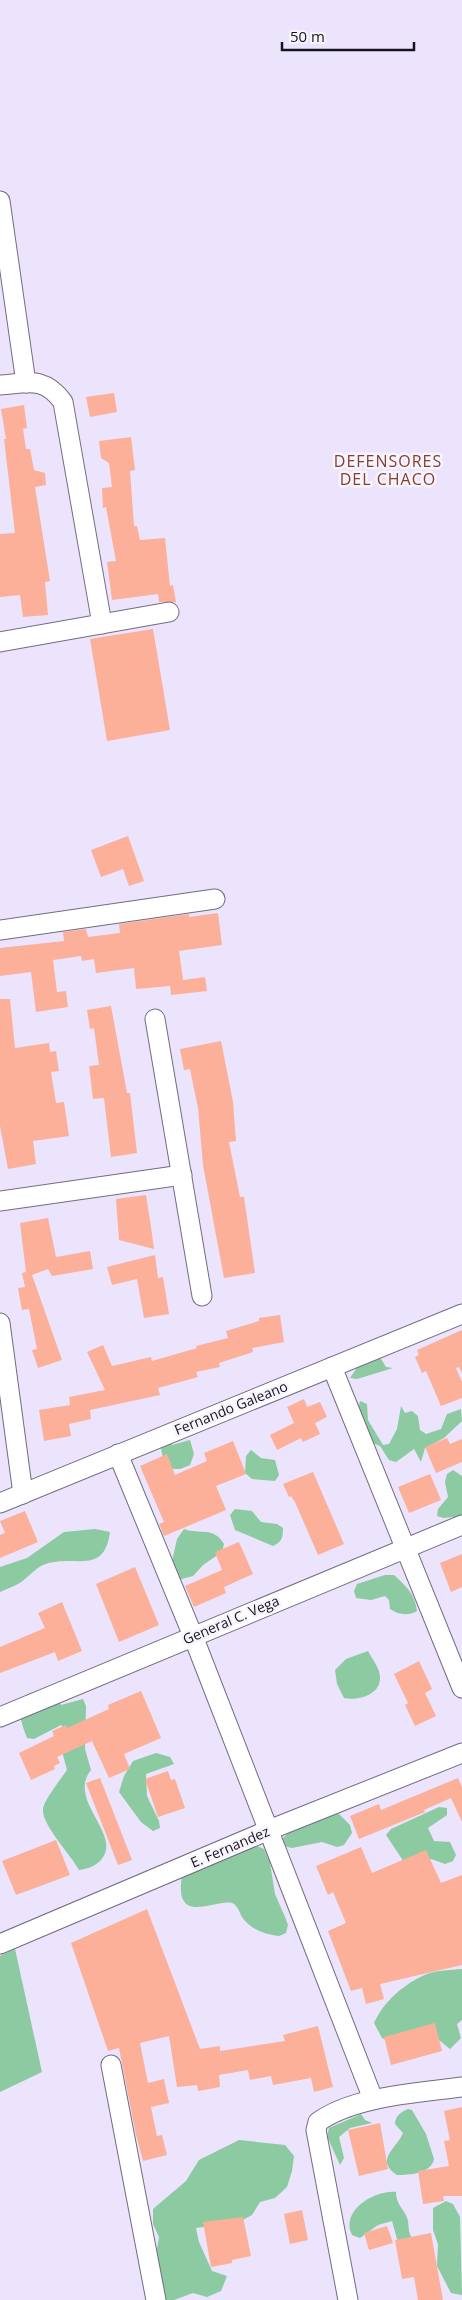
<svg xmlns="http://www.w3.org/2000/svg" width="462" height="2300" viewBox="0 0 462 2300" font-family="'Open Sans',sans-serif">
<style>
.green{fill:#8ccaa2}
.building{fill:#fcb099}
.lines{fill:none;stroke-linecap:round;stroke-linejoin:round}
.minor-casing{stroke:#736c81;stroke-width:21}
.minor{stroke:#fff;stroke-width:19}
.labels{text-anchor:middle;stroke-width:5;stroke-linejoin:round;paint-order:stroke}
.street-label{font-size:14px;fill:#16141c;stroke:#f7f4fe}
.quarter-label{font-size:16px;letter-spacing:1px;fill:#85402d;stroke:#f7f4fe}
</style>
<rect width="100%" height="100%" fill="#ebe4fc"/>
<g class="green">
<polygon points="376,1351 386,1367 393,1368 357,1379 350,1378 363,1359"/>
<polygon points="360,1401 367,1404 368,1420 383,1445 389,1444 397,1429 401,1406 405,1413 412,1411 418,1416 420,1430 426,1434 441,1429 447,1414 461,1409 462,1421 444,1438 425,1448 421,1462 414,1449 396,1462 389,1460 380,1446 366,1440 358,1409"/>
<polygon points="171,1440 172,1445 190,1440 194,1454 190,1465 180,1469 170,1469 163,1458 160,1444"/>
<polygon points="251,1450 261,1458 275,1460 279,1475 275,1481 252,1479 245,1473 246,1456"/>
<polygon points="453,1470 462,1476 462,1516 444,1518 437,1516 438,1509 448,1497 445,1482 447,1474"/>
<path d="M235,1509L252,1511L261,1522L277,1524L283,1528C283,1537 282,1542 273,1546L235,1530L230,1515Z"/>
<path d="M95,1529L110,1532C104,1577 74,1553 43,1565C34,1569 27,1579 18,1584C13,1587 6,1589 0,1592V1567L27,1558L64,1532Z"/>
<path d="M184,1529C199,1535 214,1526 224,1544L222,1552L203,1565L193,1576L178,1580L170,1570L177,1539Z"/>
<path d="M385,1575H394C406,1586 415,1594 417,1611C408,1616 399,1615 390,1609L389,1600L385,1596L371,1600L356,1598L354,1591L357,1584Z"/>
<path d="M368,1651C372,1659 380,1668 380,1677C381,1695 358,1701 344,1698L337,1684L335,1670L346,1659Z"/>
<path d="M35,1692L58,1700L61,1705L83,1699L86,1706L85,1749L91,1770C66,1801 125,1835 100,1861C94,1867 86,1869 79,1870C71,1855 42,1825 43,1810C43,1801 61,1779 67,1770L63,1755L66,1731L61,1725L34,1739L27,1738C21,1723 11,1695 35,1692Z"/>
<polygon points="156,1753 170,1757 174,1764 146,1774 147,1796 159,1821 160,1828 153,1831 141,1822 119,1792 124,1776 133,1761"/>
<polygon points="439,1807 447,1808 447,1815 428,1828 434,1841 450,1842 456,1855 453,1861 445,1864 431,1859 418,1865 404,1862 386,1835 391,1829"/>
<path d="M334,1809L350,1825L352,1833L344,1845L337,1847L322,1842L292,1848L284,1846L283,1838C297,1822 315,1816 334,1809Z"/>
<path d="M257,1846L264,1849L270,1863L275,1894L285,1917L288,1925L286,1933L279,1936C265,1935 250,1929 242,1917C240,1913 238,1907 234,1904C221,1895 173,1930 182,1876L231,1848Z"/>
<polygon points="15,1949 42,2072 0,2092 0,1956"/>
<path d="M462,1969V2020L457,2024L461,2038L450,2049L439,2040L431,2026L395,2044L382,2038L374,2023C384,2001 405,1983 427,1974C437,1970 451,1970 462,1969Z"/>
<path d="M408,2109L412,2110L426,2134L434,2159C431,2174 409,2175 397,2175C374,2160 397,2148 403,2133L395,2124C395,2116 401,2112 408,2109Z"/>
<polygon points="361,2114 365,2120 372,2123 350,2128 339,2137 344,2158 340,2165 327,2136 329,2128"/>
<polygon points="239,2140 285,2145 294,2156 292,2171 287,2187 275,2198 260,2202 252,2215 239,2222 196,2228 199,2242 212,2271 227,2276 221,2291 207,2297 193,2293 174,2300 164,2300 161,2293 161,2278 154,2267 159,2237 153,2224 153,2209 186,2181 199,2160"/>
<path d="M396,2192C396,2206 406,2210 408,2221C409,2229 408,2232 413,2240L399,2246L392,2221L378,2225L360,2238L352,2235C340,2211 374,2190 396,2192Z"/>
<polygon points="446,2201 453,2204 460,2217 462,2295 451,2293 437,2266 438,2244 433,2230 433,2208"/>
</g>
<g class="building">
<polygon points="114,393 117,412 90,417 86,397"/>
<polygon points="24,405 27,428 23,429 26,449 30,449 34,470 45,473 46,485 35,487 50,581 45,582 48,615 23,617 20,595 0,597 0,534 15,533 4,439 6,439 1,409"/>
<polygon points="131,437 135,470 130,471 134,526 137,526 140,540 165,538 170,586 173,585 176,602 159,602 158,594 112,600 107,562 116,561 106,507 103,508 102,488 112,487 109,463 101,458 99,441"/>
<polygon points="153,629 170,730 107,741 90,639"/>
<polygon points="128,836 144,881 129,886 123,869 101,877 91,850"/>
<polygon points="218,913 222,945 179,951 183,980 205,977 207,991 171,995 170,986 136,989 134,968 96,973 94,959 82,961 81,956 53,960 57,992 66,991 68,1007 36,1012 31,972 0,976 0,948 64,941 63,932 86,929 88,937 120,933 119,924 189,914 189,917"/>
<polygon points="0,999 10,999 15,1048 49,1043 50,1052 56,1051 59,1071 51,1072 56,1103 64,1102 69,1136 33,1141 36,1164 8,1169 0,1126"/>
<polygon points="111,1006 127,1093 130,1093 137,1153 111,1157 104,1098 93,1099 89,1066 99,1065 94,1028 90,1029 87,1010"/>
<polygon points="221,1041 233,1102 236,1141 229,1142 240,1197 244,1197 255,1273 224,1278 203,1165 198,1108 190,1069 184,1070 180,1049"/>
<polygon points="146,1195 151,1227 154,1249 119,1240 116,1199"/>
<polygon points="48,1218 56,1257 90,1251 93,1269 52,1276 48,1269 32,1275 62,1360 38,1368 32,1350 37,1349 29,1309 22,1310 18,1288 25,1287 22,1273 26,1272 20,1223"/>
<polygon points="155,1255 158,1278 163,1277 169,1314 144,1318 137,1279 112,1285 107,1267"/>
<polygon points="280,1315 284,1342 252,1348 253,1352 219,1363 220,1367 196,1372 198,1377 158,1388 160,1395 90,1410 91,1419 69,1424 71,1436 44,1441 39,1410 70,1405 69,1397 105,1390 87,1352 103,1345 112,1366 151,1357 152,1361 197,1348 196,1346 228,1338 226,1331 259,1321 259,1318"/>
<polygon points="462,1330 462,1373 459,1367 456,1368 462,1382 462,1398 441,1406 426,1371 422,1373 415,1357 419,1355 417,1350"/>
<polygon points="304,1399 307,1407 320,1402 327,1417 315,1423 320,1434 303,1442 301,1438 277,1450 270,1435 294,1423 287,1407"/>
<polygon points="447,1438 450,1444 462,1439 462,1462 436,1473 425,1447"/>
<polygon points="233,1441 246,1474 216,1486 226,1510 164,1536 159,1524 164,1522 140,1466 167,1454 175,1475 207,1461 204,1453"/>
<polygon points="313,1472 344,1544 318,1555 295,1502 291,1496 289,1497 283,1484"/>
<polygon points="430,1474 441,1500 409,1513 398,1487"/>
<polygon points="25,1511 38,1542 0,1558 0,1535 5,1533 0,1521"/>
<polygon points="239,1542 253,1574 224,1587 226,1593 194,1607 185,1586 222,1570 215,1552"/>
<polygon points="462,1554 462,1587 451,1592 440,1563"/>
<polygon points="135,1567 159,1625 119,1642 96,1584"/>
<polygon points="62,1602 82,1651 58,1661 55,1652 0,1673 0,1647 45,1628 38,1613"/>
<polygon points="419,1661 432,1689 425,1693 436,1716 415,1726 405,1705 408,1703 394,1674"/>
<polygon points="141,1691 161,1738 124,1754 130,1769 109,1778 92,1741 57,1757 60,1763 54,1766 55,1769 31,1780 19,1753 54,1736 52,1731 66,1725 67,1728 109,1709 108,1705"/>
<polygon points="168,1771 171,1780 175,1779 185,1808 158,1817 145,1779"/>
<polygon points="100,1778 132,1860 118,1865 86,1783"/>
<polygon points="458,1778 462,1787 462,1822 451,1798 424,1810 425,1812 359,1839 350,1816 379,1804 381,1810"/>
<polygon points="56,1840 70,1875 16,1895 2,1861"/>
<polygon points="361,1847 372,1873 426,1850 441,1883 462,1875 462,1965 380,1984 384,1999 366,2004 362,1988 351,1991 328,1931 346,1923 333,1892 328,1895 316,1866"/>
<polygon points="147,1909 200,2049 220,2046 220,2051 285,2041 283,2035 318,2026 333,2087 314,2092 311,2078 273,2085 271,2076 250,2080 248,2070 219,2075 220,2087 198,2091 197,2085 177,2087 169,2036 140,2043 148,2083 164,2079 169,2103 151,2107 157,2136 162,2135 167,2155 143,2161 136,2135 119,2048 108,2051 71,1943"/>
<polygon points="435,2023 442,2051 391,2065 384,2037"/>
<polygon points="462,2107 462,2196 443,2196 444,2201 423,2204 418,2171 449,2166 444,2141 450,2140 444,2111"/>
<polygon points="380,2123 388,2169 359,2176 348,2130"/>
<polygon points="302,2210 308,2240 290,2244 284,2214"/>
<polygon points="243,2217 251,2256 232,2260 232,2263 211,2267 203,2222"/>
<polygon points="387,2226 393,2243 369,2250 364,2233"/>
<polygon points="431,2233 443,2300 418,2300 414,2277 402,2279 395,2240"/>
</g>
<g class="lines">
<g class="minor-casing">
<g id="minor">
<polyline points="0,201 26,383"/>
<path d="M0,385C28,383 44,376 63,402L102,624"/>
<polyline points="0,642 169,612"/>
<polyline points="0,930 215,899"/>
<polyline points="155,1019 202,1296"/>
<polyline points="0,1201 182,1175"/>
<polyline points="0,1323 23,1494"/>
<polyline points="332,1367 462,1688"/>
<polyline points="118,1454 193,1636 373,2099"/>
<polyline points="0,1503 462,1314"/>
<polyline points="0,1717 462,1525"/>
<polyline points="0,1944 269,1830 462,1753"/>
<polyline points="111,2065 156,2300"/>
<path d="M348,2300L316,2130L318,2122C354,2096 418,2093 462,2087"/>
</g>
</g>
<use href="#minor" class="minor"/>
</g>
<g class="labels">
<g class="street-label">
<text transform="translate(231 1408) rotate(-22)" y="5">Fernando Galeano</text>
<text transform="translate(231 1620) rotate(-23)" y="5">General C. Vega</text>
<text transform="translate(230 1847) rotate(-23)" y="5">E. Fernandez</text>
</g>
<g class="quarter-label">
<text x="388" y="467">DEFENSORES<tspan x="388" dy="18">DEL CHACO</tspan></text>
</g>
</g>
<path d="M282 42v8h132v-8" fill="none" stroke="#16141c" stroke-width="2.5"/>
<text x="290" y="42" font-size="15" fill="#16141c" stroke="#f7f4fe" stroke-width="4" paint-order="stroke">50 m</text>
</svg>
